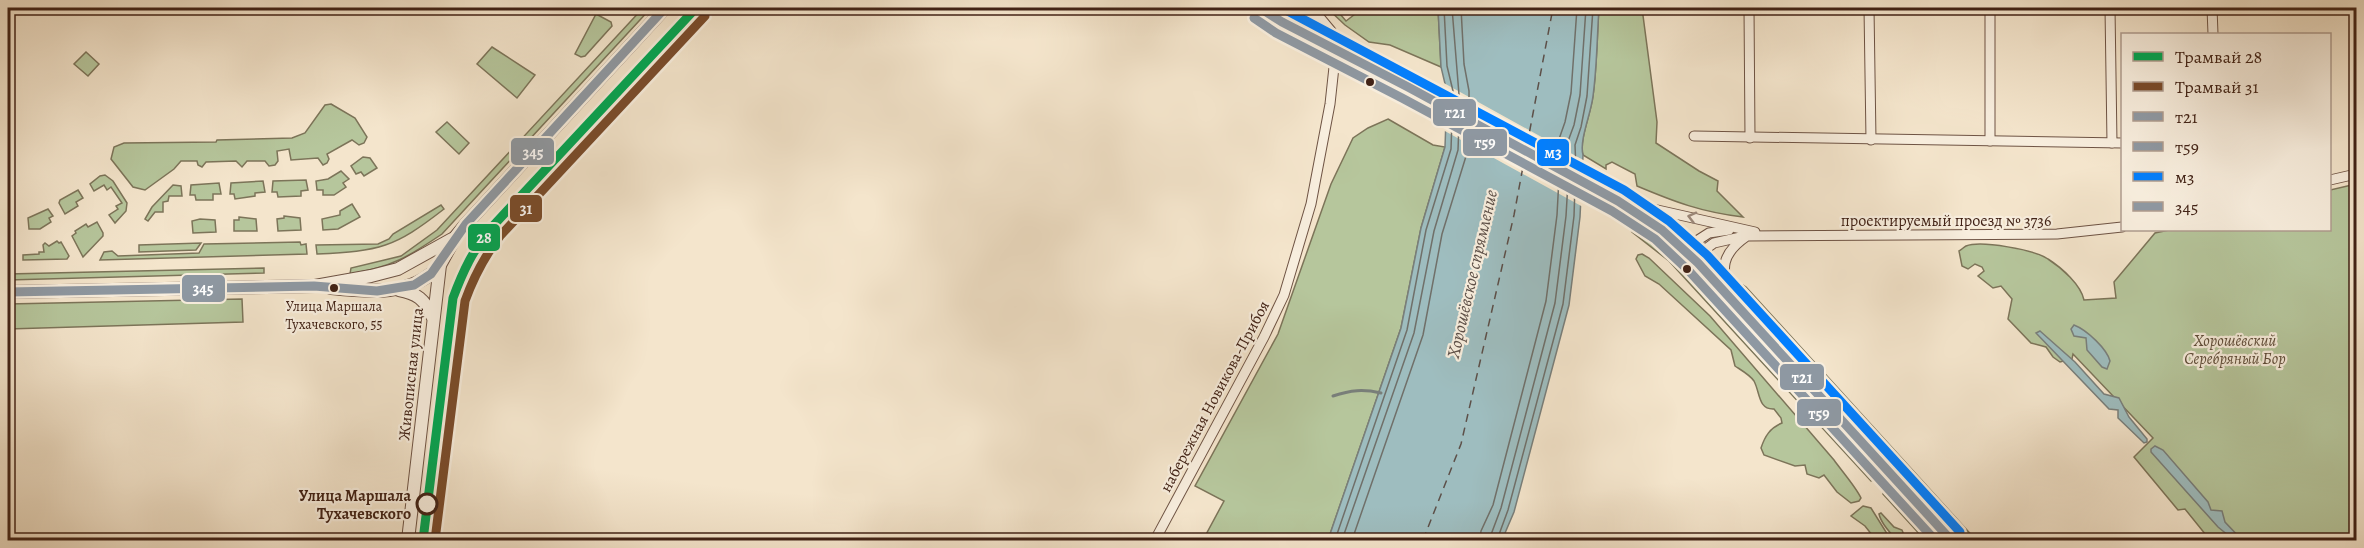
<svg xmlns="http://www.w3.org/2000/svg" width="2364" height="548" viewBox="0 0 2364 548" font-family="Alegreya,serif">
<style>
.green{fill:#b6c69c;stroke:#7c7459;stroke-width:1.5}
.water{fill:#9ebdbf;stroke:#797f7b;stroke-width:1.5}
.pier{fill:#f4e5cc}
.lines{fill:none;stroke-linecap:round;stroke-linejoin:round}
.shore{stroke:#70706a;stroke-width:1.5}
.stream{stroke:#797f7b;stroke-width:3}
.ferry{stroke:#5d5049;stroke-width:1.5;stroke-dasharray:8 6;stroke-linecap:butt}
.minor-casing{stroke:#6e5344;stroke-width:11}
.tertiary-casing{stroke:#6e5344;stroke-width:14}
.minor{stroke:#f8eede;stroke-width:9}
.tertiary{stroke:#f8eede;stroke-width:12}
.bus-1-casing{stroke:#f8eede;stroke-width:14}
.bus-2-casing{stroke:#f8eede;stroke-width:14}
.bus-3-casing{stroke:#f8eede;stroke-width:14}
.bus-4-casing{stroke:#f8eede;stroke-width:14}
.bus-1{stroke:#8e98a2;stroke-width:9}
.bus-2{stroke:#8e98a2;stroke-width:9}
.bus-3{stroke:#027fff;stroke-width:9}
.bus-4{stroke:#8e98a2;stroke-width:9}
.tram-1-casing{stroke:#f8eede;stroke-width:14}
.tram-2-casing{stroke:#f8eede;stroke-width:14}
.tram-1{stroke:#00a651;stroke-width:9}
.tram-2{stroke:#7a4b2a;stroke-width:9}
.oneway{stroke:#9c887a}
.bus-dot{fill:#412216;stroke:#f8eede;stroke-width:2}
.stop-dot{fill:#f8eede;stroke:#412216;stroke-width:3}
.labels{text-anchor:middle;stroke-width:4.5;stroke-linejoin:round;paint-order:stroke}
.bus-label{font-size:14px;fill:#412216;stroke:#f8eede}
.street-label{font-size:16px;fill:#412216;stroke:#f8eede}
.park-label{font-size:16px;font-style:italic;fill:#5e4b38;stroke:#f8eede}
.stop-label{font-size:16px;font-weight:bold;fill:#412216;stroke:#f8eede;text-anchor:end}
.water-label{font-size:18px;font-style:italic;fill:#5d5049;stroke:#f8eede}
.line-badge{stroke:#f8eede;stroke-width:2}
.badge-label{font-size:16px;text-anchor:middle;font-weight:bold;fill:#fff}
</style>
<rect width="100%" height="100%" fill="#f4e5cc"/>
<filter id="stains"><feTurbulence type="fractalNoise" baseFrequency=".00333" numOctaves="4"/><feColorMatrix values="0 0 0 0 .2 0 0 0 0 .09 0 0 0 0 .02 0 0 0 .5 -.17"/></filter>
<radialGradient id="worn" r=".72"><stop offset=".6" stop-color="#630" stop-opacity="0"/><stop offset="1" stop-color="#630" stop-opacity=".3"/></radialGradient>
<g class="green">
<path d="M643,8H651L442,234C408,257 392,267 350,274L351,268L401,256L437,230Z"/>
<polygon points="700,8 708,8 687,30 690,38 648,83 639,74"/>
<polygon points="1327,8 1335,8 1346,21 1363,8 1438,8 1441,67 1390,45 1369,42 1345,25"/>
<path d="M1599,8H1642L1657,122L1656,143L1699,171L1718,181L1717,191L1743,217C1701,212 1675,202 1637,186L1635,174L1612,162L1606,165V169L1583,155C1579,140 1591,114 1593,96C1597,67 1597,37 1599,8Z"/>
<polygon points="596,14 611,22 612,26 585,56 581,57 575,54"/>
<polygon points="492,47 535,75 517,98 477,64"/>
<polygon points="86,52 99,64 88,76 74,64"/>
<polygon points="630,84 639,93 479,263 474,260 476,252 494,230"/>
<polygon points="331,104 355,118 367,137 364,143 359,145 352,140 327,154 329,159 327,163 323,165 318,158 291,160 289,149 277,151 278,161 275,165 269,166 265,161 247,161 242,167 236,161 206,162 202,167 198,165 197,161 181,161 174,169 145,190 133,187 111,159 114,147 124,143 216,142 217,140 292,138 305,133 325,105"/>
<polygon points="1388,119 1433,145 1445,147 1421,228 1401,328 1328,540 1203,540 1224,501 1195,486 1278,334 1331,184 1353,138 1368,128"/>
<polygon points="447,122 469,143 459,154 436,132"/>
<polygon points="363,157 370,158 377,168 364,176 361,172 356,174 351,166"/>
<polygon points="341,171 349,179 343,183 346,187 334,195 323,195 323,190 317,190 316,181 328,179"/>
<polygon points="105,175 113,181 127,203 126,211 115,223 109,215 118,209 116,206 122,203 111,187 107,190 104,185 94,191 90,184 100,176"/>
<polygon points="306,180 308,190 301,191 301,196 278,197 277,192 272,192 273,181"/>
<polygon points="263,181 265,192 255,193 255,196 235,199 234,194 230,194 231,183"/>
<polygon points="219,183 221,194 213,194 213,200 196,200 195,195 190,195 191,185"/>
<path d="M2356,184V540H2210L2185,509L2178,510L2134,457L2153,438L2073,354L2072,359L2060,362L2053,357L2046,347L2031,343L2008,319L2012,299L2001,286L1993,288L1978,276L1984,271L1982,267L1975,264L1968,269L1962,266L1959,251C1961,250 1964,247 1966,246C1981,240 2035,250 2048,259C2062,268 2081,285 2084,300L2116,298L2114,282L2155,233L2169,230H2330V190Z"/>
<polygon points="173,185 181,186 182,196 169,196 168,201 163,202 163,212 155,212 148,221 145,219 152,207"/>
<polygon points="78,190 83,198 76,202 78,206 65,214 59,203 60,200"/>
<polygon points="352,204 360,217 338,229 323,230 322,219 340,215 340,211"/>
<path d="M441,205L444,209C394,248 380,251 317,254L316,245L378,244L389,239L393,234Z"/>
<polygon points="48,209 53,216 49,218 51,222 40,229 29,229 28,218"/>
<polygon points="284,216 300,218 301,230 278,231 277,219 284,218"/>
<polygon points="239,217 256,219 257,231 234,231 234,220 239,220"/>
<polygon points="200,219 215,220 216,232 193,233 192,221"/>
<polygon points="97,222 103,233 103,236 83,257 72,236 76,233 75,231 86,224 88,227"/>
<polygon points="1628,223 1665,250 1682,268 1875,480 1871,481 1669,261 1632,232"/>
<polygon points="57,241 59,243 61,242 69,256 67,259 23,260 23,255 39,254 39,252 44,252 43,245 45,243 49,246"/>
<polygon points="300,242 301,245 306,244 307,254 100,260 104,252 112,251 118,256 199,253 204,244"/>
<polygon points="201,243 196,250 139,252 139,245"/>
<path d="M1642,254L1649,258L1710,316L1834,460C1841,470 1856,487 1861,498L1859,501L1851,503L1837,492L1824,475L1819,478L1807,474L1805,465L1795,466L1764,455L1761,448C1765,436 1770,428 1782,423L1781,418L1774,409C1758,410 1760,392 1754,381C1750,375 1741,370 1735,366L1731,350L1659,284L1645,276L1636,259L1638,255Z"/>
<polygon points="264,268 264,273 8,280 8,274"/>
<polygon points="1743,285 1746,287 1976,540 1970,540 1759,309 1740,286"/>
<polygon points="242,299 243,322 8,329 8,304"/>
<polygon points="1884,490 1887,491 1932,540 1925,540 1883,494"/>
<polygon points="1863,506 1871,508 1891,540 1876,540 1865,526 1851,516"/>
<path d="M1881,513L1894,527L1902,530L1906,540H1897C1890,533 1881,523 1879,514Z"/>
</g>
<g class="water">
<path d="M1438,8H1599C1597,37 1597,67 1593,96C1591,114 1579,140 1583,155L1580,217L1569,305L1514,512L1502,540H1328L1401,328L1421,228L1445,147L1447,92L1441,67Z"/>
<path d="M2074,325C2087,330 2107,349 2110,361L2107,369L2102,367L2087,350L2086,338L2074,336L2071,329Z"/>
<polygon points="2040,331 2075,362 2104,394 2119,398 2129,417 2147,439 2147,442 2144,443 2118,418 2118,410 2109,409 2036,333"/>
<polygon points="2155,446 2163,450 2208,502 2211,510 2222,511 2225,522 2242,540 2234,540 2218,527 2151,452 2151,449"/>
</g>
<polygon class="pier" points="1442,82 1585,161 1583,207 1443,130 1444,92"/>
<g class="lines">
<g class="shore">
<polyline points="1444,8 1447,66 1453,91 1452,103"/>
<polyline points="1452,8 1460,107"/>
<polyline points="1461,8 1464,64 1469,91 1469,111"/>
<polyline points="1560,161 1558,142 1565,122 1571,93 1577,8"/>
<polyline points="1569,166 1567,144 1574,125 1580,95 1586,8"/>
<polyline points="1576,170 1575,145 1581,127 1587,96 1593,8"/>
<polyline points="1335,540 1407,330 1426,230 1451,149 1452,119"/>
<polyline points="1342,540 1414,333 1434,231 1458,150 1459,123"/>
<polyline points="1352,540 1423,335 1442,234 1467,153 1468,128"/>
<polyline points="1480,540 1481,531 1493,505 1546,301 1557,215 1559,178"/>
<polyline points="1489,540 1501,508 1555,303 1566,216 1568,182"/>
<polyline points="1497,540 1508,510 1563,304 1574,216 1575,186"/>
</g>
<path class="stream" d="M1333,396C1351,390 1363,389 1381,393"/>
<g class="ferry">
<polyline points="1527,145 1553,8"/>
<polyline points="1423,540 1461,444 1514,215 1525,156"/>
</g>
<g class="minor-casing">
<g id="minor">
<polyline points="1749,8 1750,138"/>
<polyline points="1869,8 1871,140"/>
<polyline points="2110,8 2112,143"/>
<polyline points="2212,8 2213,34"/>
<polyline points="1694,136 2122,143"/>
<polyline points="1990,141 1990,8"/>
<polyline points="2330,180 2356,174"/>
<polyline points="1622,202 1755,232"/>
<polyline points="1684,249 1709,233 1729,230"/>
<polyline points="1693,258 1714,243 1745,236"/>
<path d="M1732,296C1719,269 1722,253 1747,236L2057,234L2122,227"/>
<polyline points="1155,540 1264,337 1284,295 1311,204 1330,104 1334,67 1339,51"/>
</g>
</g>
<g class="tertiary-casing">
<g id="tertiary">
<polyline points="1260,8 1282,22 1408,87 1618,201 1662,230 1698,263 1951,540"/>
<polyline points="1310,8 1330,32 1339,51"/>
<path d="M331,288C368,292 413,297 440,265"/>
<path d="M399,290C417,293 425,300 432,316"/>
<polyline points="8,292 315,286 371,276 398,269 452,239"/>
<polyline points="408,540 440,265 456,236 466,224 665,8"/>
</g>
</g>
<use href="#minor" class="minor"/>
<use href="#tertiary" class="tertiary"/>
<g class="bus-1-casing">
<polyline id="bus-1" points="1260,8 1282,22 1408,87 1618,201 1662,230 1698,263 1951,540"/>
</g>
<g class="bus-2-casing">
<polyline id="bus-2" points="1254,18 1276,33 1402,98 1612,211 1655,239 1689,271 1935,540"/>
</g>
<g class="bus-3-casing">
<polyline id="bus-3" points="1282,8 1624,190 1669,221 1707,255 1960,532"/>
</g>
<g class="bus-4-casing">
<polyline id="bus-4" points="8,292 314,286 377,291 414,285 431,274 466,224 665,8"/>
</g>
<use href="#bus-1" class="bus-1"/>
<use href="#bus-2" class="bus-2"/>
<use href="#bus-3" class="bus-3"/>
<use href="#bus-4" class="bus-4"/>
<g class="tram-1-casing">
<path id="tram-1" d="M423,540L453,298C463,271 473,250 491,228L696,8"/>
</g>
<g class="tram-2-casing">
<path id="tram-2" d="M435,540L465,301C474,276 484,257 500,236L705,16"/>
</g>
<use href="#tram-1" class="tram-1"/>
<use href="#tram-2" class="tram-2"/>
</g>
<defs><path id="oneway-chevron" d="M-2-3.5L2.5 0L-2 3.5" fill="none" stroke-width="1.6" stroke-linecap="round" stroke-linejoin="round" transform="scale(1.5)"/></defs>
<use class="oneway" href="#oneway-chevron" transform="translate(1692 217) rotate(-166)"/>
<g class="bus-dot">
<circle cx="1370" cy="82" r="5"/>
<circle cx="1687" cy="269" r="5"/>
<circle cx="334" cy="288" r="5"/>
</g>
<circle class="stop-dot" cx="427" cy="504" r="10"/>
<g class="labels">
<g class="bus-label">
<text x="334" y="311">Улица Маршала<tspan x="334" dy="18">Тухачевского, 55</tspan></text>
</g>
<g class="street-label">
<text x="1946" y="226">проектируемый проезд № 3736</text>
<text transform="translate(410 374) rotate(-84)" y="6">Живописная улица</text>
<text transform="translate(1214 396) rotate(-62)" y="6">набережная Новикова-Прибоя</text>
</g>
<g class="park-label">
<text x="2235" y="346">Хорошёвский<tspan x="2235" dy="18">Серебряный Бор</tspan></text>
</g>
<g class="stop-label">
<text x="411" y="501">Улица Маршала<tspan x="411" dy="18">Тухачевского</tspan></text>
</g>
<g class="water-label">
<text transform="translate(1472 274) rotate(-77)" y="6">Хорошёвское спрямление</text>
</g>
</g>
<g class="line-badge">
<rect x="1432" y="98" width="45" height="29" rx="6" fill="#8e98a2"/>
<rect x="1462" y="128" width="46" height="29" rx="6" fill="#8e98a2"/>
<rect x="510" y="137" width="45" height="29" rx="6" fill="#8e98a2"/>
<rect x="1536" y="138" width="34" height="29" rx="6" fill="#027fff"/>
<rect x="509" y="194" width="34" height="29" rx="6" fill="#7a4b2a"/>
<rect x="467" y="223" width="34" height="29" rx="6" fill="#00a651"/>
<rect x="181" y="274" width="45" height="29" rx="6" fill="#8e98a2"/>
<rect x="1779" y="363" width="46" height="28" rx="6" fill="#8e98a2"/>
<rect x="1796" y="398" width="46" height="29" rx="6" fill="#8e98a2"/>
</g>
<g class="badge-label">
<text x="1455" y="118">т21</text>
<text x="1485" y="148">т59</text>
<text x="533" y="158">345</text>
<text x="1553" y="158">м3</text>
<text x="526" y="214">31</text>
<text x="484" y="243">28</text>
<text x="203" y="294">345</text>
<text x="1802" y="383">т21</text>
<text x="1819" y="419">т59</text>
</g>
<rect width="2364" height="548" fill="none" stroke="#f4e5cc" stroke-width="30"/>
<rect x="9" y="9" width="2346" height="530" fill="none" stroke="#412216" stroke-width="3"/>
<rect x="15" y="15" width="2334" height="518" fill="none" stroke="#412216" stroke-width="1.5"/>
<rect x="2121" y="33" width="210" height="198" fill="#f8eede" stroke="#af9c8e" stroke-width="1.5"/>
<rect x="2133" y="52" width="30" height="9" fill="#00a651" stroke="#af9c8e" stroke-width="1.5"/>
<text x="2175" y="63" font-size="18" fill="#412216">Трамвай 28</text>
<rect x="2133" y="82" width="30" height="9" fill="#7a4b2a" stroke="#af9c8e" stroke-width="1.5"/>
<text x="2175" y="93" font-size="18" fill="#412216">Трамвай 31</text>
<rect x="2133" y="112" width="30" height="9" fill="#8e98a2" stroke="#af9c8e" stroke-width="1.5"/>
<text x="2175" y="123" font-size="18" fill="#412216">т21</text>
<rect x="2133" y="142" width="30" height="9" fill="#8e98a2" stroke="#af9c8e" stroke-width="1.5"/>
<text x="2175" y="153" font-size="18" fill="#412216">т59</text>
<rect x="2133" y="172" width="30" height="9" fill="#027fff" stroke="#af9c8e" stroke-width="1.5"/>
<text x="2175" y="183" font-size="18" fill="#412216">м3</text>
<rect x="2133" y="202" width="30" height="9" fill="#8e98a2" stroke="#af9c8e" stroke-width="1.5"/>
<text x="2175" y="213" font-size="18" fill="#412216">345</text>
<rect width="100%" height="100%" filter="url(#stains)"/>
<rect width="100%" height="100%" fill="url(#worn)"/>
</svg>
